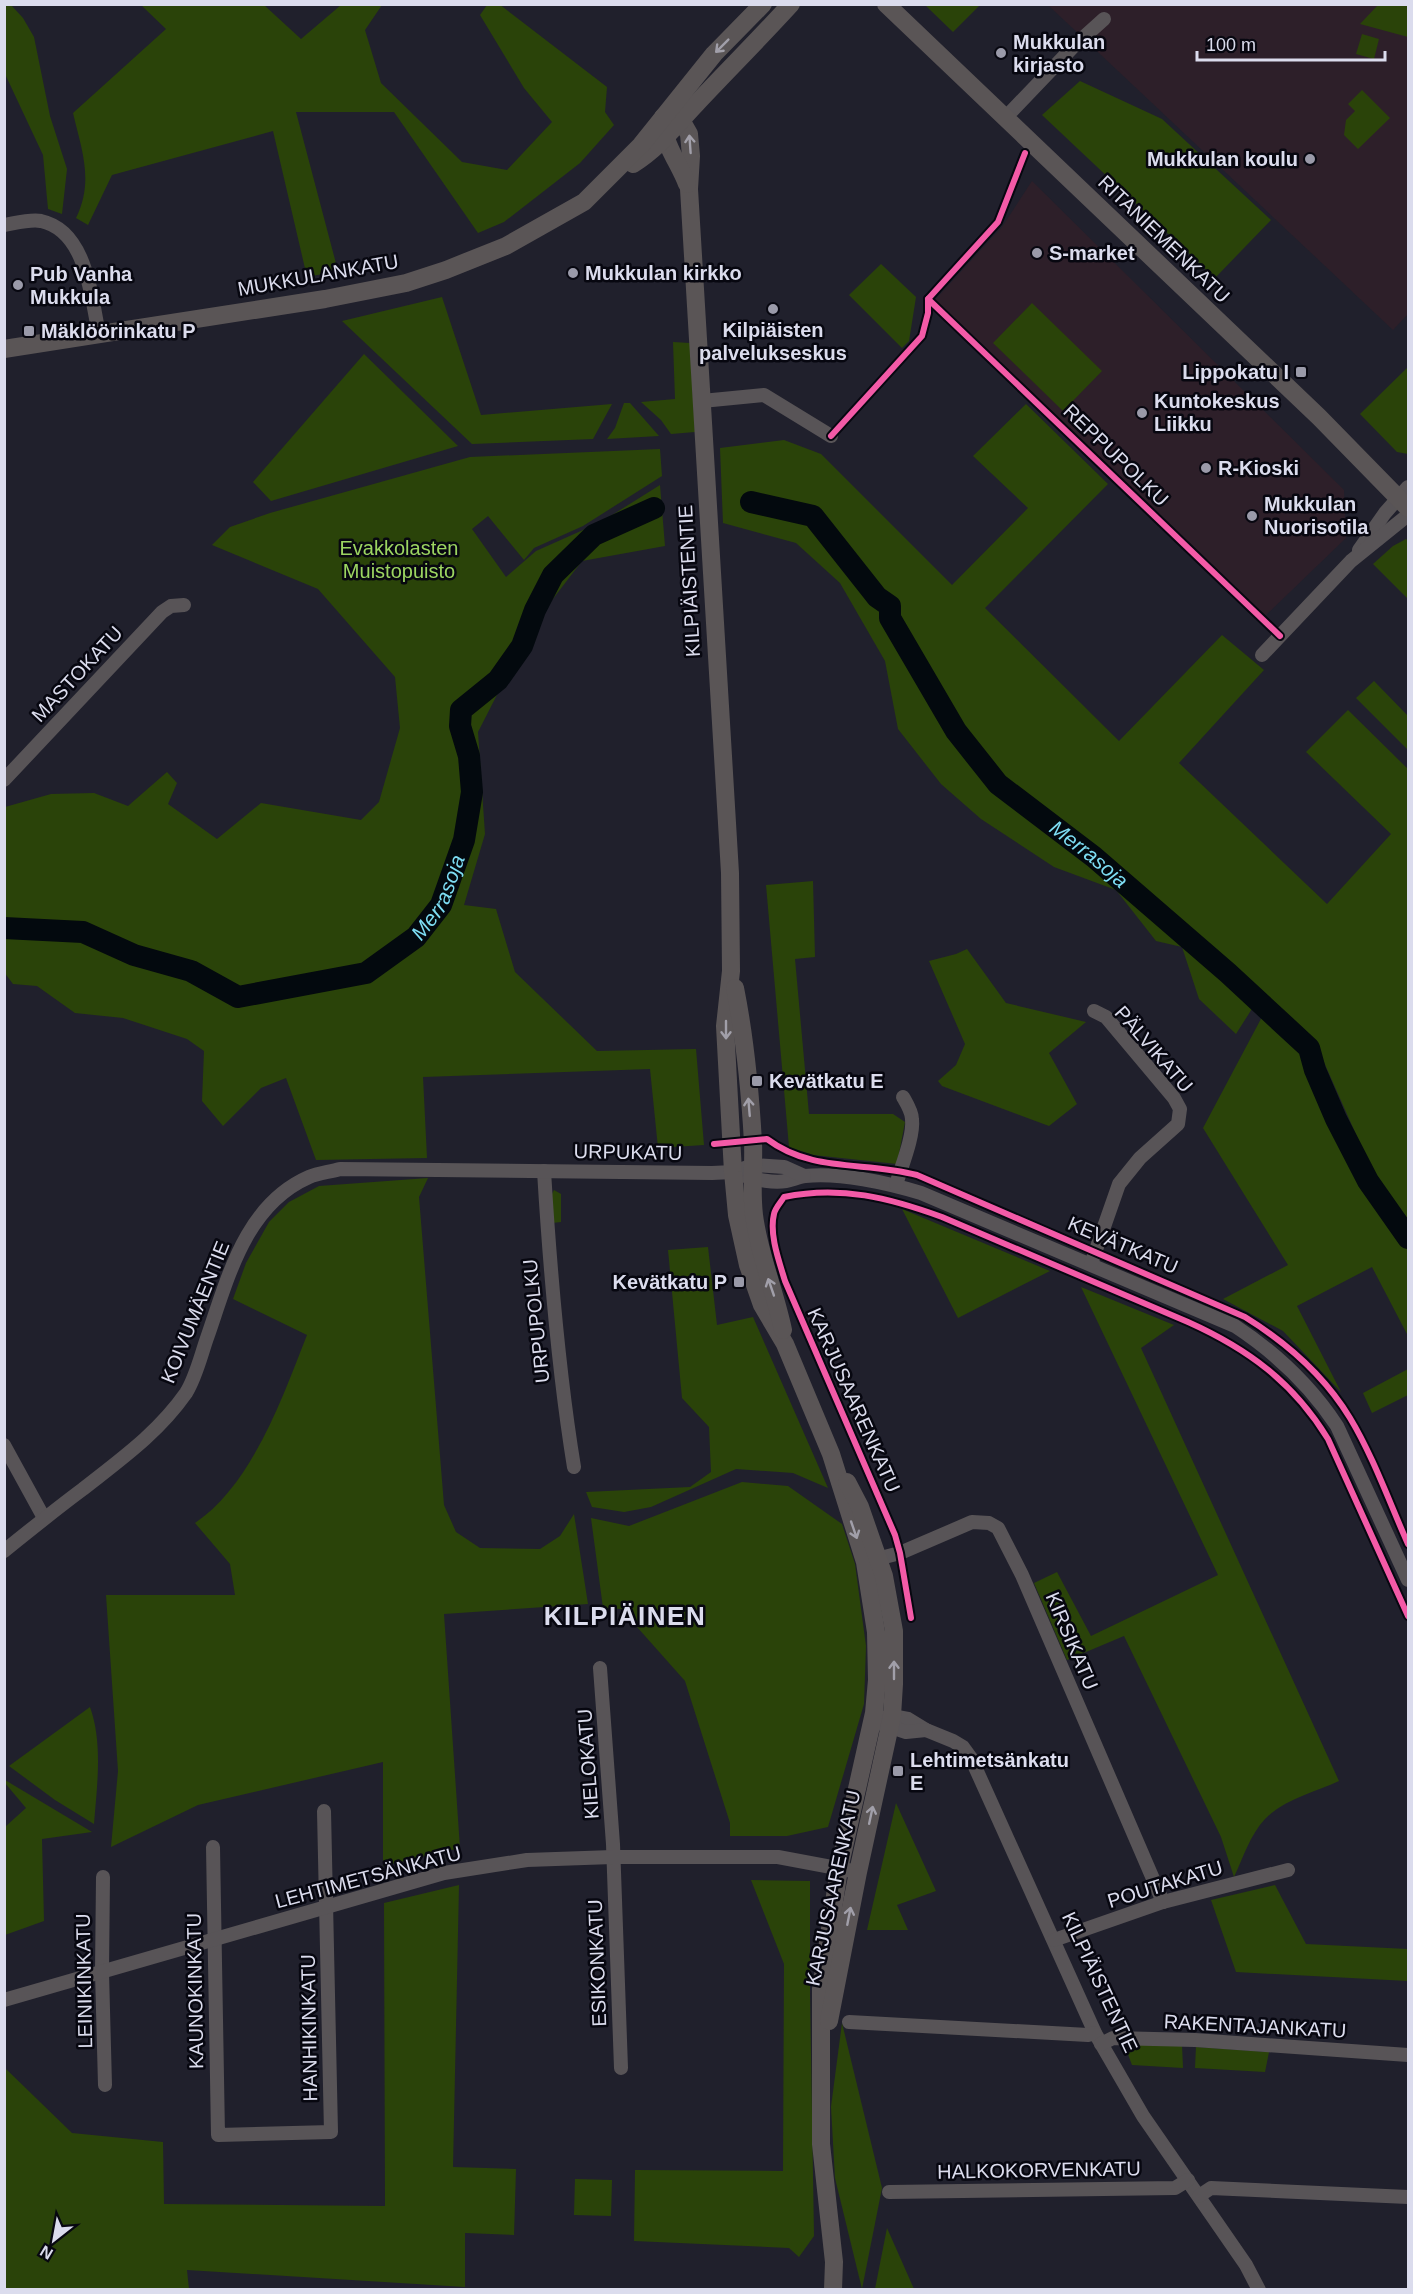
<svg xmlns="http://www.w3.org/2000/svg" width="1413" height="2294" viewBox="0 0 1413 2294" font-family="Arial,sans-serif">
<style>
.commercial{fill:#2d1f29}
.green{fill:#2a4309}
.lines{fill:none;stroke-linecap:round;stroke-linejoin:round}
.river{stroke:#03090e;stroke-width:22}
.street{stroke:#585457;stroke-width:14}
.secondary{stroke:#5a5556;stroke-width:18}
.cycleway-casing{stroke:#070710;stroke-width:10}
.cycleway{stroke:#f35aa7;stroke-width:6}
.oneway{stroke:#a19fa9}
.poi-dot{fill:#9a9aa9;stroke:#070710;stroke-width:2}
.labels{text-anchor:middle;stroke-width:5;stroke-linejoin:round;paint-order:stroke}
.poi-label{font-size:20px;font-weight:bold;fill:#dbdced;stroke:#070710;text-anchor:start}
.street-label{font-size:20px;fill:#dbdced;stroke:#070710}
.park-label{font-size:20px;fill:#9cd561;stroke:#070710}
.water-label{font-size:21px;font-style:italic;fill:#7dddf3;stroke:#070710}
.district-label{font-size:26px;font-weight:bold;letter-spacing:1.5px;fill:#dbdced;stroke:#070710}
</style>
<rect width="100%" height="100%" fill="#20202c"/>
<g class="commercial">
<polygon points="1048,5 1408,5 1408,314 1393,330"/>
<polygon points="1032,181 1344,490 1346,538 1265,616 935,300 1002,227"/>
</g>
<g class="green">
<polygon points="5,4 11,5 23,18 34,37 50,116 67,169 62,214 48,209 43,155 5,74"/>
<path d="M499,4L607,87L605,112L614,125L580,163L504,222L478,233L394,112H296L338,271L307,277L273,131L112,175L88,225L76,218C94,181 82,151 73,113L166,29L141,5H264L301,39L341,5H382L365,30L381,83L462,162L507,170L552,122L524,88L480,15L487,5Z"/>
<polygon points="925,5 980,5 953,32"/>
<polygon points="1378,5 1408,5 1408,37 1360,24"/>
<polygon points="1362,34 1379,39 1374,59 1356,54"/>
<polygon points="1080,81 1162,119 1271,220 1215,278 1042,115"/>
<polygon points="1362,90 1390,118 1358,149 1344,135 1346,120 1355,111 1348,104"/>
<polygon points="881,264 916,297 909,341 902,348 849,295"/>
<polygon points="442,297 481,415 612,404 593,439 472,444 342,321"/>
<polygon points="1032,303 1102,371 1063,411 993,343"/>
<polygon points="673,342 690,343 695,432 671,434 661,420 641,402 675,399"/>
<polygon points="364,354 458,446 271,501 253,482"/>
<polygon points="1408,367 1408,454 1397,452 1360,414"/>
<polygon points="624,403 630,403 659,436 607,439 615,428"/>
<polygon points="1026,404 1108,484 985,608 1119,741 1222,635 1264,670 1179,763 1327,904 1391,834 1306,752 1348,710 1408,769 1408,1224 1374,1175 1315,1042 1262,993 1236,1034 1199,999 1182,947 1156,941 1116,890 1054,867 981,819 941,784 898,729 885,661 840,583 796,543 723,523 720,448 784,440 821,454 952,585 1028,508 973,456"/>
<polygon points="660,449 662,476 583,526 534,548 524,560 488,516 472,529 506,577 536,551 601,522 660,485 665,546 582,561 536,621 525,652 501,687 478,732 485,834 464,905 496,909 515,972 597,1051 696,1049 704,1145 658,1148 650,1069 423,1077 427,1158 316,1160 286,1078 261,1088 223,1126 202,1101 204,1051 187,1039 123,1018 75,1013 37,986 13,984 4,972 5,807 51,794 94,793 128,806 167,772 177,783 168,804 217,839 261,803 361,820 379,802 400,728 395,677 318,589 212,545 230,527 270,513 470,457"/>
<polygon points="1406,539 1408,541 1408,599 1373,564 1393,546"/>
<polygon points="1374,681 1408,716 1408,750 1356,698"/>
<polygon points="813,881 815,957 795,959 809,1114 893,1114 905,1122 897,1164 813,1155 789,1147 766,885"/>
<polygon points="967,949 1006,1003 1086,1022 1049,1053 1077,1104 1049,1126 942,1086 938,1081 956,1065 965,1044 929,961 956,954"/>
<polygon points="1263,1015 1304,1053 1347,1155 1363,1185 1408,1250 1408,1336 1372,1267 1297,1306 1341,1392 1283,1331 1223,1299 1288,1265 1203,1128"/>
<path d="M428,1178L419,1197L444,1505L456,1532L480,1548L540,1549L560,1536L574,1514L588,1604L444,1614L460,1848L383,1866V1762L198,1805L111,1847L118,1771L106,1595H235L230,1564L195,1523C252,1485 283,1396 307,1335L233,1299L246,1263L269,1222L289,1202L319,1186Z"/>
<polygon points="554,1190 561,1194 561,1222 552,1223 551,1196"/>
<polygon points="902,1209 1050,1271 958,1318"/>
<polygon points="708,1247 717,1325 753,1317 828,1488 793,1473 736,1469 651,1507 624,1512 592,1507 586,1492 690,1487 711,1472 709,1427 682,1398 668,1250"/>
<path d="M1081,1287L1174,1325L1141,1348L1339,1781C1315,1792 1283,1800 1265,1819C1250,1835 1243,1858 1234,1877L1221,1837L1124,1636L1067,1660L1034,1583L1057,1572L1091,1636L1218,1575Z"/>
<polygon points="1408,1369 1408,1395 1372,1413 1363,1393"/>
<polygon points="742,1482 788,1486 842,1524 855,1564 866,1646 864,1704 828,1827 787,1836 730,1836 730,1823 685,1681 621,1609 603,1608 591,1518 629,1526"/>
<path d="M90,1707C103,1743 97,1786 94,1824L55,1800L9,1766Z"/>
<polygon points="5,1780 92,1832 42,1839 44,1921 5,1935 5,1827 26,1808 5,1783"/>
<polygon points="896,1803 936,1891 897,1905 908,1930 867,1930"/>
<polygon points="751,1880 810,1881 810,1993 814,2236 799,2257 789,2248 634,2241 635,2170 783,2171 784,1964"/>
<polygon points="459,1885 453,2167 516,2169 514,2235 465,2233 465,2287 187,2270 189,2289 5,2289 5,2068 72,2133 163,2142 164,2204 385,2206 384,1903"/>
<polygon points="1275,1885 1306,1944 1408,1949 1408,1981 1236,1972 1211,1900"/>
<polygon points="842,2023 882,2188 862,2289 835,2178 831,2107"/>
<polygon points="1138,2044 1182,2045 1183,2068 1132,2065 1126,2049"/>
<polygon points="1196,2047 1269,2052 1265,2072 1195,2068"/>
<polygon points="575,2179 612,2180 611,2216 574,2215"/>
<polygon points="887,2228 914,2289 875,2289"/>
</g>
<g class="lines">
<g class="river">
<path id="s1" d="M751,502L813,516L877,597L890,606V618L956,731L998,784L1094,857L1228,973L1309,1048L1315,1070L1336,1119L1368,1181L1408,1238"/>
<path id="s2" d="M4,928L83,932L134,955L191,971L238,997L366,973L416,937L441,905L464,840L472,792L469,756L460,726L461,710L498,680L522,646L535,610L553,575L594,535L654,508"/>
</g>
<g class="street">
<polyline points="1005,118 1074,46 1104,19"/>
<path d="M4,225C16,223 30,219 41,221C87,231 91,297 99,334"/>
<polyline points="702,401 764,395 831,436"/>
<polyline points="1359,550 1385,513 1408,487"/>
<polyline points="1262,655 1351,561 1408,515"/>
<polyline points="4,780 162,612 171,606 184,605"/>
<path d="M544,1171C550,1270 558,1369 574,1467"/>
<path d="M745,1176C756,1180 774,1183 786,1181C792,1180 798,1177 805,1176C839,1172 888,1183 921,1193L1235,1326C1276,1353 1310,1385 1337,1426L1408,1580"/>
<path d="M896,1185C901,1167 914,1137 912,1119C912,1112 907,1104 903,1097"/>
<polyline points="1091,1264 1119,1184 1140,1158 1178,1124 1180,1109 1174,1098 1106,1017 1094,1011"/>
<polyline points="4,1445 44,1518"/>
<path d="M4,1551C30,1530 56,1509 83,1489C121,1459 158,1433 186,1393C196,1377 201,1355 207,1338C228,1278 245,1205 309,1177C318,1173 330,1172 340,1169L712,1173L733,1172L753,1165L784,1167L804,1176"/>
<polyline points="869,1561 900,1553 972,1522 989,1523 998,1528 1022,1575 1163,1902"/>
<polyline points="600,1668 613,1844 621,2068"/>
<polyline points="884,1718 892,1716 908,1719 926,1730 953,1741 963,1747 971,1758 1095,2033 1143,2116 1246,2265 1259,2290"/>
<polyline points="882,1724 906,1732 926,1730"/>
<polyline points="213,1847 218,2135 331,2132 324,1811"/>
<polyline points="103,1877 102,1972 105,2085"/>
<polyline points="1054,1940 1163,1902 1288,1870"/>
<polyline points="4,2000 444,1873 527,1860 613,1857 778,1857 858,1872"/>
<polyline points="849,2022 1088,2035 1095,2033"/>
<polyline points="1101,2044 1113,2038 1195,2040 1408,2055"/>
<polyline points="889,2192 1175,2188 1188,2180"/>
<polyline points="1199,2196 1211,2188 1408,2197"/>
</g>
<g class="secondary">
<polyline points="886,4 1319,417 1408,508"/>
<polyline points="663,117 681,120 689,134 691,156 689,189 730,873 731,971 725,1026 733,1172 737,1215 748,1265 762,1305 785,1344 831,1454 865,1562 876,1632 877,1680 874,1713 839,1869 821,1989 821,2144 834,2262 833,2290"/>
<path d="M664,130C666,147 681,167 687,184"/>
<path d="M633,164C659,148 676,125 697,103C728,70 760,38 791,4"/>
<polyline points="4,349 325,299 406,283 446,270 506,246 584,202 641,145 714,54 763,4"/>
<path d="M735,988C745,1038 750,1090 753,1142C754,1166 751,1191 754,1215C759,1255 775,1291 783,1330"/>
<polyline points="829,2021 858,1872 892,1716 894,1684 894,1631 884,1576 860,1507 847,1482"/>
</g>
<g class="cycleway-casing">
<g id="cycleway">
<polyline points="928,299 1280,636"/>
<polyline points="831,436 922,336 928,313 928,299 998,222 1025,153"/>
<path d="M714,1144L767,1139C812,1173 865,1161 917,1175L1245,1317C1287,1343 1324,1375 1350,1418C1373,1456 1390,1504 1408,1544"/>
<path d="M911,1618L900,1553L895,1535L785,1281C779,1261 769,1234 774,1214C775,1208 781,1202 784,1197C840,1185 890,1198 942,1217L1188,1322C1248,1349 1293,1382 1328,1439L1408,1616"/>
</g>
</g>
<use href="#cycleway" class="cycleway"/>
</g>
<defs><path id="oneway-shaft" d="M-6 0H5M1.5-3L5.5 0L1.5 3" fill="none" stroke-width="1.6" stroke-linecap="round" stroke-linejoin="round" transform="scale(1.5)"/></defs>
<g class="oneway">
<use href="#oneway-shaft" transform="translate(722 46) rotate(135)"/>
<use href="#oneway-shaft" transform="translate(690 144) rotate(-94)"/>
<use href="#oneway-shaft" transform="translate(726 1030) rotate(90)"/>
<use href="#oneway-shaft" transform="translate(749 1107) rotate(-95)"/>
<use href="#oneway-shaft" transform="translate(771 1287) rotate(-109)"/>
<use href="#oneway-shaft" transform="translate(854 1530) rotate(71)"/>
<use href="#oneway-shaft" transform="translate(894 1670) rotate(-90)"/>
<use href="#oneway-shaft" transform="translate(871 1815) rotate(-78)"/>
<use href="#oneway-shaft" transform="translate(849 1916) rotate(-79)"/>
</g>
<g class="poi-dot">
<circle cx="1001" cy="53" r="6"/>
<circle cx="1310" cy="159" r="6"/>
<circle cx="1037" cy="253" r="6"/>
<circle cx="573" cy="273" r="6"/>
<circle cx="18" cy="285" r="6"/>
<circle cx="773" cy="309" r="6"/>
<rect x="23" y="325" width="12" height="12" rx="3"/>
<rect x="1295" y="366" width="12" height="12" rx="3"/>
<circle cx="1142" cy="413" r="6"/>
<circle cx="1206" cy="468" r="6"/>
<circle cx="1252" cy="516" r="6"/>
<rect x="751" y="1075" width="12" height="12" rx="3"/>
<rect x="733" y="1276" width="12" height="12" rx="3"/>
<rect x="892" y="1765" width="12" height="12" rx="3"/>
</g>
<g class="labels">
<g class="poi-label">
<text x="1013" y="49">Mukkulan<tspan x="1013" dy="23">kirjasto</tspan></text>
<text x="1298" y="166" text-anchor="end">Mukkulan koulu</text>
<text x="1049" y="260">S-market</text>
<text x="585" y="280">Mukkulan kirkko</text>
<text x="30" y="281">Pub Vanha<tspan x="30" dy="23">Mukkula</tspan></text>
<text x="773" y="337" text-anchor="middle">Kilpiäisten<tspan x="773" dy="23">palvelukseskus</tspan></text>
<text x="41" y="338">Mäklöörinkatu P</text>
<text x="1289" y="379" text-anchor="end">Lippokatu I</text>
<text x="1154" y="408">Kuntokeskus<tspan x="1154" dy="23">Liikku</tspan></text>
<text x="1218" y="475">R-Kioski</text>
<text x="1264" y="511">Mukkulan<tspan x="1264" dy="23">Nuorisotila</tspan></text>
<text x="769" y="1088">Kevätkatu E</text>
<text x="727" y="1289" text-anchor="end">Kevätkatu P</text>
<text x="910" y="1767">Lehtimetsänkatu<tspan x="910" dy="23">E</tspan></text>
</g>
<g class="street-label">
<text transform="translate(1164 239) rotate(44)" y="7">RITANIEMENKATU</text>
<text transform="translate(318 275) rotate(-10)" y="7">MUKKULANKATU</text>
<text transform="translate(1116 455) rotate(44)" y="7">REPPUPOLKU</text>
<text transform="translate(689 581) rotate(-93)" y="7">KILPIÄISTENTIE</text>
<text transform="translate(77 674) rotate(-47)" y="7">MASTOKATU</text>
<text transform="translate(1154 1049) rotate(49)" y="7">PÄLVIKATU</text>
<text transform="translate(628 1152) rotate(1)" y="7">URPUKATU</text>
<text transform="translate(1123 1245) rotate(23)" y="7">KEVÄTKATU</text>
<text transform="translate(195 1312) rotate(-68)" y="7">KOIVUMÄENTIE</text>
<text transform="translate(536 1321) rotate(-96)" y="7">URPUPOLKU</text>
<text transform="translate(854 1400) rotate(66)" y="7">KARJUSAARENKATU</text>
<text transform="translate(1072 1641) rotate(67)" y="7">KIRSIKATU</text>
<text transform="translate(588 1764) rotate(-94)" y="7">KIELOKATU</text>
<text transform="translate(368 1877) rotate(-15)" y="7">LEHTIMETSÄNKATU</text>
<text transform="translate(1165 1884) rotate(-17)" y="7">POUTAKATU</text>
<text transform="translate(833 1888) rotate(-78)" y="7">KARJUSAARENKATU</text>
<text transform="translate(597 1963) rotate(-92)" y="7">ESIKONKATU</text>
<text transform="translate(84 1981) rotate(-91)" y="7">LEINIKINKATU</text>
<text transform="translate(1100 1982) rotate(65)" y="7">KILPIÄISTENTIE</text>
<text transform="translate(195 1991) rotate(-91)" y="7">KAUNOKINKATU</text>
<text transform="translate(1255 2026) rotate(3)" y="7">RAKENTAJANKATU</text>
<text transform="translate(309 2028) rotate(-91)" y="7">HANHIKINKATU</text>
<text transform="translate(1039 2170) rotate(-1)" y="7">HALKOKORVENKATU</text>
</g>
<g class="park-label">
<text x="399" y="555">Evakkolasten<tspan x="399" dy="23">Muistopuisto</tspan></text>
</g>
<g class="water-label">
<text dy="7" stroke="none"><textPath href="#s1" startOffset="508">Merrasoja</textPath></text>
<text dy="7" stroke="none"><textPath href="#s2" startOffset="486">Merrasoja</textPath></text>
</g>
<g class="district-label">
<text x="625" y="1625">KILPIÄINEN</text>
</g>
</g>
<rect width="1413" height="2294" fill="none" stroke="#dbdced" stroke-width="12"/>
<g transform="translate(54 2240) rotate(211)" stroke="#070710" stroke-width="4.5" paint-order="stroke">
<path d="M0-4.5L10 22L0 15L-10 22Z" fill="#dbdced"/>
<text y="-9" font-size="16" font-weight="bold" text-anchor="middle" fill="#dbdced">N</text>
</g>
<path d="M1197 51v9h188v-9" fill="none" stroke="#dbdced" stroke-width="3"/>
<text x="1206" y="51" font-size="18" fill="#dbdced" stroke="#070710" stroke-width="4.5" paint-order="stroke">100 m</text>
</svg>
